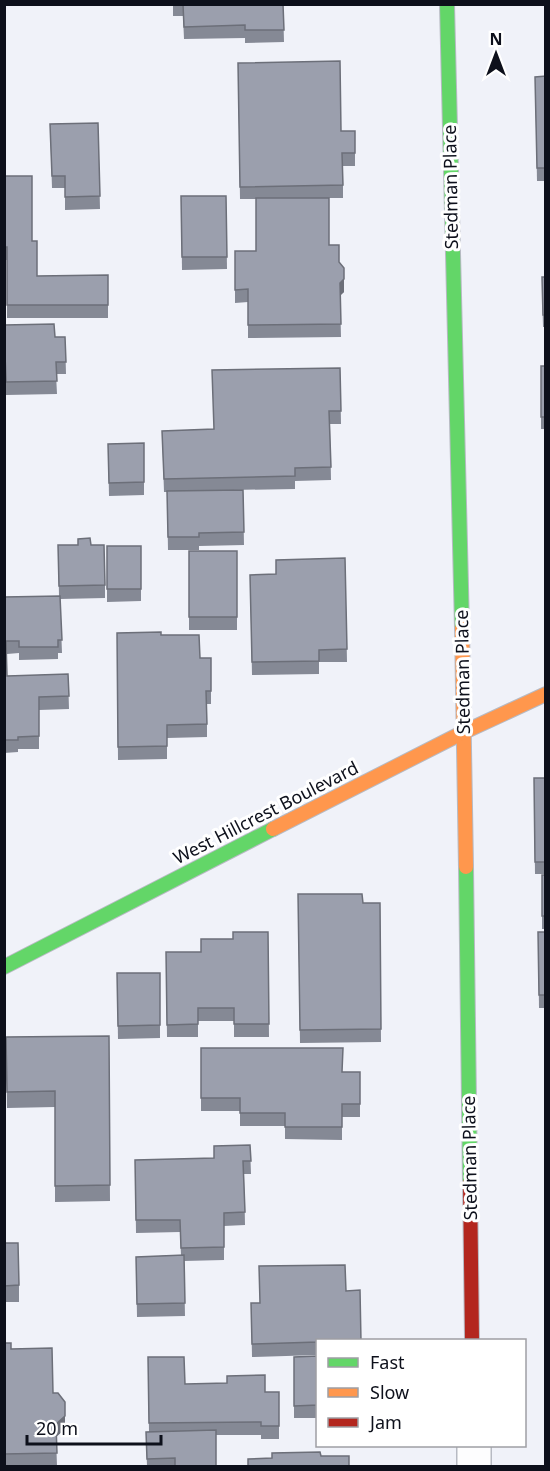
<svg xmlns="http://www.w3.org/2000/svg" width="550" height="1471" viewBox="0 0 550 1471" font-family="'Noto Sans',sans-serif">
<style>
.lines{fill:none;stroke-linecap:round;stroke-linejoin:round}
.street-casing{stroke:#b7bac3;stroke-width:36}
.fast-casing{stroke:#b7bac3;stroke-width:16}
.slow-casing{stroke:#b7bac3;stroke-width:16}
.jam-casing{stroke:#b7bac3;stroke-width:16}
.street{stroke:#fdfdfe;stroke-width:33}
.fast{stroke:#63d668;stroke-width:14}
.slow{stroke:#ff974d;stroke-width:14}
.jam{stroke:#b3261e;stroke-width:14}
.wall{fill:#858995}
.shaded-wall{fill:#6c6f79}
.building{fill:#9b9fad;stroke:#6c6f79;stroke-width:1.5}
.labels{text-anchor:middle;stroke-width:6;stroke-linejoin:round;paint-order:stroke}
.street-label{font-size:18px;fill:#0d101b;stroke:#fff}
</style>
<rect width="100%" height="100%" fill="#f0f2f9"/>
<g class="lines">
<g class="street-casing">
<polyline id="street" points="474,1446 474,1466"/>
</g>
<g class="fast-casing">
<g id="fast">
<polyline points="447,4 462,628"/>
<polyline points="466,867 470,1183"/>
<polyline points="4,967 273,829"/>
</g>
</g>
<g class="slow-casing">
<g id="slow">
<polyline points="462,628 466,867"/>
<polyline points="273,829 464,732 546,694"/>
</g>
</g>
<g class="jam-casing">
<polyline id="jam" points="470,1183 472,1340"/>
</g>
<use href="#street" class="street"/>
<use href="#fast" class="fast"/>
<use href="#slow" class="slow"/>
<use href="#jam" class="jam"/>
</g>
<g class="wall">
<polygon points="173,4 283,4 284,42 245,43 245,38 184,39 183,16 173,16"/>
<polygon points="238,63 341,131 355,153 355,166 343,166 343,198 329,198 329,245 339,262 344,292 340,295 341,337 248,338 248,302 235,303 235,251 256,251 256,199 240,199"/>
<polygon points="546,76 546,181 537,181 535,77"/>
<polygon points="98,123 100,209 65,210 65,188 52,188 50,124"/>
<polygon points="4,176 32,241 37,276 108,275 108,318 7,318 7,260 4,260"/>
<polygon points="181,196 226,196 227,269 182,270"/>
<polygon points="546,277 546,327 543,327 542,290"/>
<polygon points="55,337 65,337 66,374 56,374 57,394 6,395 4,354"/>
<rect x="541" y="366" width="5" height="63"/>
<polygon points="340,368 341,424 330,424 331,480 295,481 295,489 232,490 243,490 244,545 199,546 199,550 168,550 167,492 164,492 162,431 213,429"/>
<polygon points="144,443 144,495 109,496 108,444"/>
<polygon points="58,545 91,545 105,585 105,598 60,599 62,653 58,653 58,659 19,660 19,653 7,654 7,676 68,674 69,709 39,710 39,749 18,749 18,752 4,753 4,597 59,596"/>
<polygon points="107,546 141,546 141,601 107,602"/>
<rect x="189" y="551" width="48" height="79"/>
<polygon points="345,558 347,662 319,662 319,674 252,675 250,575 276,574 276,560"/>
<polygon points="117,633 161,635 200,658 211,658 211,704 207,704 207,737 167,738 167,759 118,760"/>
<polygon points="534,778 546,778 546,874 535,874"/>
<rect x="542" y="875" width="4" height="54"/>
<polygon points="298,894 363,903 380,903 381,1042 300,1043"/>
<polygon points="268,932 269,1037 234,1037 234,1021 198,1021 198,1037 167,1037 166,952 201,952 233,939"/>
<polygon points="538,932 546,932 546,1008 539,1008"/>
<polygon points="117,973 160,973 160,1038 118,1039"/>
<polygon points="109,1036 110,1201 55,1202 55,1107 7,1108 6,1037"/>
<polygon points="201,1048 343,1072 360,1072 360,1117 342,1117 342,1140 285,1139 285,1126 240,1126 240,1111 201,1111"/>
<polygon points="250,1145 251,1174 244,1174 245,1225 224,1226 224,1260 184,1261 185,1316 137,1317 136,1257 181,1255 180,1232 136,1233 135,1160 214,1158"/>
<polygon points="4,1243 19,1285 19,1302 4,1302"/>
<polygon points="251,1303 318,1341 318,1355 252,1357"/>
<polygon points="4,1343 53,1393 65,1429 56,1437 57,1466 4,1467"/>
<polygon points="318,1356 318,1418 294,1418 294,1357"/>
<polygon points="148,1357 185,1384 265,1392 279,1392 279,1439 261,1439 261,1435 216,1435 216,1467 147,1467 146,1432 149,1432"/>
</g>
<g class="shaded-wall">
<polygon points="344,279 344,292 340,296 340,283"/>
<polygon points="65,1416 65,1429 56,1437 56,1424"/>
</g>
<g class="building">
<polygon points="183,4 283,4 284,30 245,30 245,25 184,27"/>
<polygon points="340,61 341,131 355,131 355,153 342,153 343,185 240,187 238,63"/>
<polygon points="546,76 546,168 537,168 535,77"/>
<polygon points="98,123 100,196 65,197 65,176 52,176 50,124"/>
<polygon points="4,176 32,176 32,241 37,241 37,276 108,275 108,305 7,305 7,247 4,247"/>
<polygon points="181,196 226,196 227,257 182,257"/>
<polygon points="256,198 329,198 329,245 339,245 339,262 344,268 344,279 340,283 341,324 248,325 248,289 235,290 235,251 256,251"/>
<polygon points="542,277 546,277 546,315 543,315"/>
<polygon points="54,324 55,337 65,337 66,362 56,362 57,381 6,382 4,325"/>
<rect x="541" y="366" width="5" height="51"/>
<polygon points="340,368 341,411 329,411 331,467 295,468 295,476 164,479 162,431 214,429 212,370"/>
<polygon points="144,443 144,482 109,483 108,444"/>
<polygon points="243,490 244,532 199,533 199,537 168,537 167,491"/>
<polygon points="90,538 91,545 104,545 105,585 59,586 58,545 78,545 78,539"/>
<rect x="107" y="546" width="34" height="43"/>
<rect x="189" y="551" width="48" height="66"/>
<polygon points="345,558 347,649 319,650 319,661 252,662 250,575 276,574 276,560"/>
<polygon points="60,596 62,640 58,640 58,647 19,647 19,641 6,641 7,676 68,674 69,696 39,697 39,736 18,737 18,740 4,740 4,597"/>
<polygon points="161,632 161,635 199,635 200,658 211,658 211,691 206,691 207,724 167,725 167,746 118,747 117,633"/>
<polygon points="534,778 546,778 546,862 535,862"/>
<rect x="542" y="875" width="4" height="41"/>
<polygon points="298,894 362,894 363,903 380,903 381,1029 300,1030"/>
<polygon points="233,932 268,932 269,1024 234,1024 234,1008 198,1008 198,1024 167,1025 166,952 201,952 201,939 233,939"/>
<polygon points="538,932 546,932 546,995 539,995"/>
<polygon points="117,973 160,973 160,1025 118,1026"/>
<polygon points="545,1025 546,1025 546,1065"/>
<polygon points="109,1036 110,1185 55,1186 55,1091 7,1092 6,1037"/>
<polygon points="201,1048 343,1048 342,1072 360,1072 360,1104 342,1104 342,1127 285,1127 285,1113 240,1113 240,1098 201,1098"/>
<polygon points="250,1145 251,1161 243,1161 245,1212 224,1213 224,1247 181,1248 180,1220 136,1220 135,1160 214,1158 214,1146"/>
<polygon points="4,1243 18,1243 19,1285 4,1286"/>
<polygon points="184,1255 185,1303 137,1304 136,1257"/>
<polygon points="345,1265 346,1291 360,1290 361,1341 318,1341 318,1342 252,1344 251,1303 260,1303 259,1266"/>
<polygon points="4,1343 11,1343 11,1349 52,1348 53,1393 58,1393 65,1402 65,1416 56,1424 57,1453 4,1454"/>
<polygon points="318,1356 318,1405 294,1406 294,1357"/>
<polygon points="148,1357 184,1357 185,1384 227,1383 227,1376 265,1375 265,1392 279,1392 279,1426 261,1426 261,1422 149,1423"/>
<polygon points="216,1430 216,1467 175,1467 175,1458 147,1459 146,1432"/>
<polygon points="320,1452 321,1456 349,1456 349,1467 248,1467 248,1459 272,1458 272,1453"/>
</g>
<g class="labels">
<g class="street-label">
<text transform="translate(451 187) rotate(-91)" y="6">Stedman Place</text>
<text transform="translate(463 672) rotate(-91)" y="6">Stedman Place</text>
<text transform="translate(266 813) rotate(-27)" y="6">West Hillcrest Boulevard</text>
<text transform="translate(470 1158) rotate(-91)" y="6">Stedman Place</text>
</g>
</g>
<rect width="550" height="1471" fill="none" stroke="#0d101b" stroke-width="12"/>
<rect x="316" y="1339" width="210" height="108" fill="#ffffff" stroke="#9e9fa4" stroke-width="1.5"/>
<rect x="328" y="1358" width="30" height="9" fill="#63d668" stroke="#9e9fa4" stroke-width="1.5"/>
<text x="370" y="1369" font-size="18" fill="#0d101b">Fast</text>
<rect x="328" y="1388" width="30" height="9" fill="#ff974d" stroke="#9e9fa4" stroke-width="1.5"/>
<text x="370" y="1399" font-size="18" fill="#0d101b">Slow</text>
<rect x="328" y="1418" width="30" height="9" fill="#b3261e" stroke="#9e9fa4" stroke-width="1.5"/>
<text x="370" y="1429" font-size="18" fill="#0d101b">Jam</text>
<g transform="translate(496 54)" stroke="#ffffff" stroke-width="4.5" paint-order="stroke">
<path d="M0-4.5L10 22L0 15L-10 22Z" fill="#0d101b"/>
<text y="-9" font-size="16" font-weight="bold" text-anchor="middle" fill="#0d101b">N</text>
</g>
<path d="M27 1435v9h134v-9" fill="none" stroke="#0d101b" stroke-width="3"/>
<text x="36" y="1435" font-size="18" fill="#0d101b" stroke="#ffffff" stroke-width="4.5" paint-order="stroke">20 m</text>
</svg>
